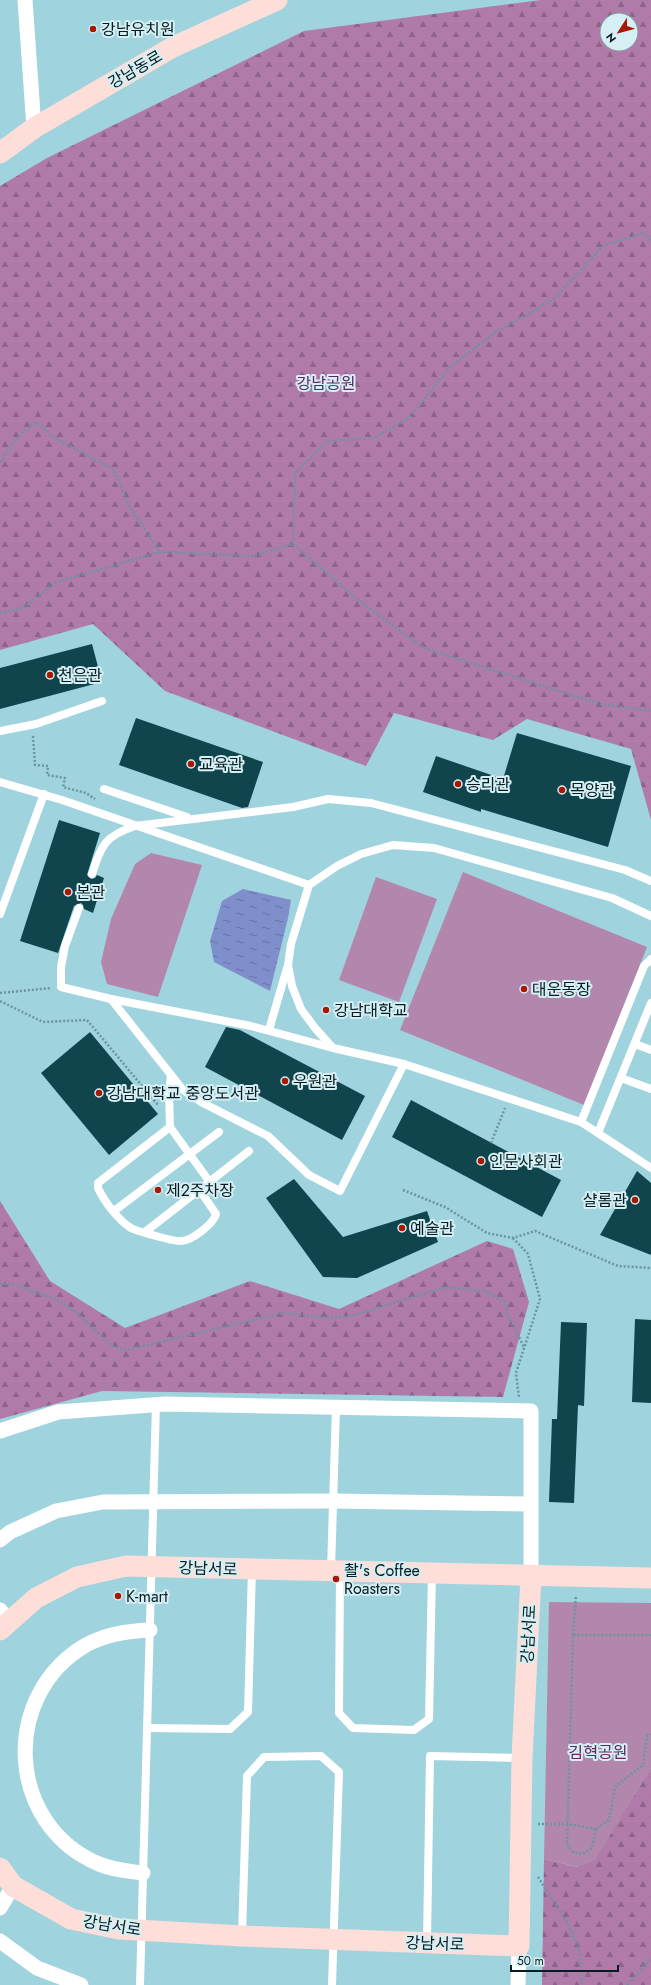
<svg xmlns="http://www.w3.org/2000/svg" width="651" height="1985" viewBox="0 0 651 1985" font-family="Jost,'Noto Sans KR',sans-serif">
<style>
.forest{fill:url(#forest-firs);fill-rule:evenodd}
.park{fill:#b387ad}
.water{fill:url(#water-ripples)}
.building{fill:#11454d}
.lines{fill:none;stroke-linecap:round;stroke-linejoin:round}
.path{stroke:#6b959d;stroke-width:2.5;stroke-dasharray:2 2;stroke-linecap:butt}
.lane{stroke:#fff;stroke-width:8}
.street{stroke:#fff;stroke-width:15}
.secondary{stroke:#feded8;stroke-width:21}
.poi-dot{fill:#a81801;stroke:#d5eff4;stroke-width:1.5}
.labels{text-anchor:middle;stroke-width:4;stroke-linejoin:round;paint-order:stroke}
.poi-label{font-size:16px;fill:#071c20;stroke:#d5eff4;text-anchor:start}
.street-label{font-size:16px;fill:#071c20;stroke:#d5eff4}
.park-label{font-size:16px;fill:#65245f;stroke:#d5eff4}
</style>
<defs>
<pattern id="forest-firs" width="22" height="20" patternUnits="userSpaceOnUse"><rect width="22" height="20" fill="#b17ba9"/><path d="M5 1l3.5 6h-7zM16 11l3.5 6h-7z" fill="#8e6489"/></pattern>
<pattern id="water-ripples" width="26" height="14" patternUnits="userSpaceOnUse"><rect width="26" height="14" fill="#7e8fcb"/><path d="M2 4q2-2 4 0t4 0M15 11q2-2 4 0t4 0" fill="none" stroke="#6574a4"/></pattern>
</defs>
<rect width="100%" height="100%" fill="#9fd3de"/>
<g class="forest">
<path d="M541,0H651V820L631,749L527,719L493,740L394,713L366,766L165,691L93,624L0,650V186L47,158L304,31ZM607,20H631V44H607Z"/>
<polygon points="0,1201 50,1281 125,1328 250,1281 339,1309 487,1241 513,1249 529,1302 503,1397 102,1391 0,1419"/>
<polygon points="651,1768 651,1985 542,1985 544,1859 577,1867 594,1860"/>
</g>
<g class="park">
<polygon points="151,853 202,865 158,997 107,984 101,962 111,919 135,864"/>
<polygon points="463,872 647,947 584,1105 400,1030"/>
<polygon points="376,877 437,899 399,1002 339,980"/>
<polygon points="549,1602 651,1603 651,1768 595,1860 578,1867 544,1859"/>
</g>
<polygon class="water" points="243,889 291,900 288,918 270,991 214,962 210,941 222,901"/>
<g class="building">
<polygon points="92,644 102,682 0,709 0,668"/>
<polygon points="136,718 263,762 248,807 242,808 119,765"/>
<polygon points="517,733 631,766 608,847 481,809 481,812 423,792 436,756 503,779"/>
<polygon points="59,820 100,833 87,875 91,879 95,878 97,875 104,878 93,913 84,909 83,905 81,903 74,906 58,953 20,941"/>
<polygon points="226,1027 240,1030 365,1096 342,1140 205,1067"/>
<polygon points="90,1032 158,1114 109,1155 41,1073"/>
<polygon points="411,1100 561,1180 542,1217 392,1137"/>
<polygon points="637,1171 651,1183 651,1255 600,1235"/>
<polygon points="294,1179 343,1237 427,1211 438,1242 357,1278 323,1277 266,1198"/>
<polygon points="635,1319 651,1320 651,1403 632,1402"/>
<polygon points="561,1322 587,1323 584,1406 578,1405 574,1503 549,1502 552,1419 557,1419"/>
</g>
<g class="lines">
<g class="path">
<polyline points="0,462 17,438 35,422 55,438 114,470 129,506 160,552 253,556 293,544 295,473 328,441 374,438 409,418 450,367 496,332 554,299 603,246 643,233 651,240"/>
<polyline points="293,544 362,603 424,648 600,704 651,711"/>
<polyline points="0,613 23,608 56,582 160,552"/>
<polyline points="33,736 35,765 48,766 47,775 65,778 63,787 86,793 95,799"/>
<polyline points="0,993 51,988"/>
<polyline points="0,1001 43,1022 87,1020 158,1105"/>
<polyline points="491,1143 505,1108"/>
<polyline points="403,1190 445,1207 487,1233 513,1238 535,1231 618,1266 651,1268"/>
<polyline points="513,1238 528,1254 540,1299 516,1373 519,1398"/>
<polyline points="0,1284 12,1284 50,1297 74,1310 112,1346 126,1350 283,1313 331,1318 354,1315 446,1287 488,1292 506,1303 507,1313 524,1347"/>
<polyline points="573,1635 576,1595"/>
<polyline points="538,1824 568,1824 596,1829 609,1820 615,1787 643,1765 647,1736 651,1734"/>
<polyline points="596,1829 592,1848 583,1854 573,1852 567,1844 573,1635 651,1635"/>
<polyline points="538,1877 567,1922 579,1950 582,1985"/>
<polyline points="627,1985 651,1958"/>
</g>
<g class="lane">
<polyline points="0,731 36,724 102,701"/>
<polyline points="0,782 62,800 309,885"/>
<polyline points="104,789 187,817"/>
<path d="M92,874C102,844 105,836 135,826L293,807L328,799L371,803L625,870L651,881"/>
<polyline points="79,908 65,946 61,967 61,987 111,999 183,1090 201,1102 268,1136 309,1175 340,1191 404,1064"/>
<polyline points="0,914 44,794"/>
<polyline points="111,999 251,1026 333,1048 404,1064 581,1122 651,1168"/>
<polyline points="269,1030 287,968"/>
<polyline points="635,1044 651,1050"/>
<polyline points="332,1047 315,1028 301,1009 292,986 288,965 291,944 309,885 337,866 361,854 393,845 434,848 612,898 651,916"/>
<path d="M171,1075L169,1093L170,1127L98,1183V1188C104,1201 118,1220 131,1228C137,1231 175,1242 181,1241C192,1241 214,1223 216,1214L199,1189"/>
<polyline points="621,1078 651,1089"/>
<polyline points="581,1122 644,966 651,959"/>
<polyline points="170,1127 209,1181"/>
<polyline points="598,1133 651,1003"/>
<polyline points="114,1211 219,1132"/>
<polyline points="145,1232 249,1151"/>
<polyline points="331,1570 336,1407"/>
<polyline points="340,1572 339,1713 353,1728 414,1730 429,1719 432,1574"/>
<polyline points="147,1728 230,1729 248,1712 252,1569"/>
<polyline points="242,1935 247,1776 264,1757 321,1756 339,1772 332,1985"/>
<polyline points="427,1941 430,1756 521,1758"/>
<polyline points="140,1985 156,1404"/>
</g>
<g class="street">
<polyline points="25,0 34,128"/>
<polyline points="0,1431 58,1412 165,1404 531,1411 531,1576"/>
<polyline points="0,1540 10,1532 56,1511 103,1502 333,1501 530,1504"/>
<polyline points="0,1610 9,1621"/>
<path d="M143,1873C128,1871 113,1870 99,1864C6,1825 0,1695 86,1645C106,1634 127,1631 150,1630"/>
<polyline points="0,1908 13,1886"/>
<polyline points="0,1941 37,1968 81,1985"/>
<polyline points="518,1985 519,1946"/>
</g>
<g class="secondary">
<polyline points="0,153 34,128 173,47 277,0"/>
<polyline points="0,1630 36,1598 77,1577 126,1566 651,1578"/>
<polyline points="0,1868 13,1886 71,1919 119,1929 242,1936 519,1946 522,1758 531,1576"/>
</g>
</g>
<g class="poi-dot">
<circle cx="93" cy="29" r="4"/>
<circle cx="50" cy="675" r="4"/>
<circle cx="191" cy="764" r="4"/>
<circle cx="458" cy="784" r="4"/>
<circle cx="562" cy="790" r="4"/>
<circle cx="68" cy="892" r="4"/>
<circle cx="524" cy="989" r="4"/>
<circle cx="326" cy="1010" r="4"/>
<circle cx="285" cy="1081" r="4"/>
<circle cx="99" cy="1093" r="4"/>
<circle cx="481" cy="1161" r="4"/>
<circle cx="158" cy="1190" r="4"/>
<circle cx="635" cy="1200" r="4"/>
<circle cx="402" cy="1228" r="4"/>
<circle cx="336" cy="1579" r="4"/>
<circle cx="118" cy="1596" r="4"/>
</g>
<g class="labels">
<g class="poi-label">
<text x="101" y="35">강남유치원</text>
<text x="58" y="681">천은관</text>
<text x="199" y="770">교육관</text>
<text x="466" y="790">승리관</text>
<text x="570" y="796">목양관</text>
<text x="76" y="898">본관</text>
<text x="532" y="995">대운동장</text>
<text x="334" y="1016">강남대학교</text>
<text x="293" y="1087">우원관</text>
<text x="107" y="1099">강남대학교 중앙도서관</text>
<text x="489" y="1167">인문사회관</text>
<text x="166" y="1196">제2주차장</text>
<text x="627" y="1206" text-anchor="end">샬롬관</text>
<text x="410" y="1234">예술관</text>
<text x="344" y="1576">촬's Coffee<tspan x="344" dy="18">Roasters</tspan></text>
<text x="126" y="1602">K-mart</text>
</g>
<g class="street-label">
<text transform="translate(135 69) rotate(-30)" y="6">강남동로</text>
<text transform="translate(208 1568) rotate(2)" y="6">강남서로</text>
<text transform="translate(528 1634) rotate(-87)" y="6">강남서로</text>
<text transform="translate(112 1925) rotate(9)" y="6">강남서로</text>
<text transform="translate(435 1943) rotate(2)" y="6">강남서로</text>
</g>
<g class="park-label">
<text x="326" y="389">강남공원</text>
<text x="598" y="1758">김혁공원</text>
</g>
</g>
<g transform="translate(619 32) rotate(234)"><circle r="19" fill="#d5eff4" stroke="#839b9f"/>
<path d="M0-3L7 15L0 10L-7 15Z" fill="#a81801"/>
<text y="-6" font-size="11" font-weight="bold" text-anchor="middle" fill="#071c20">N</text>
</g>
<path d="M511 1965v6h107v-6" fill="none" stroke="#071c20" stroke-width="2"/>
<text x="517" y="1965" font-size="12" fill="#071c20" stroke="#d5eff4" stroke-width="3" paint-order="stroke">50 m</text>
</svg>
